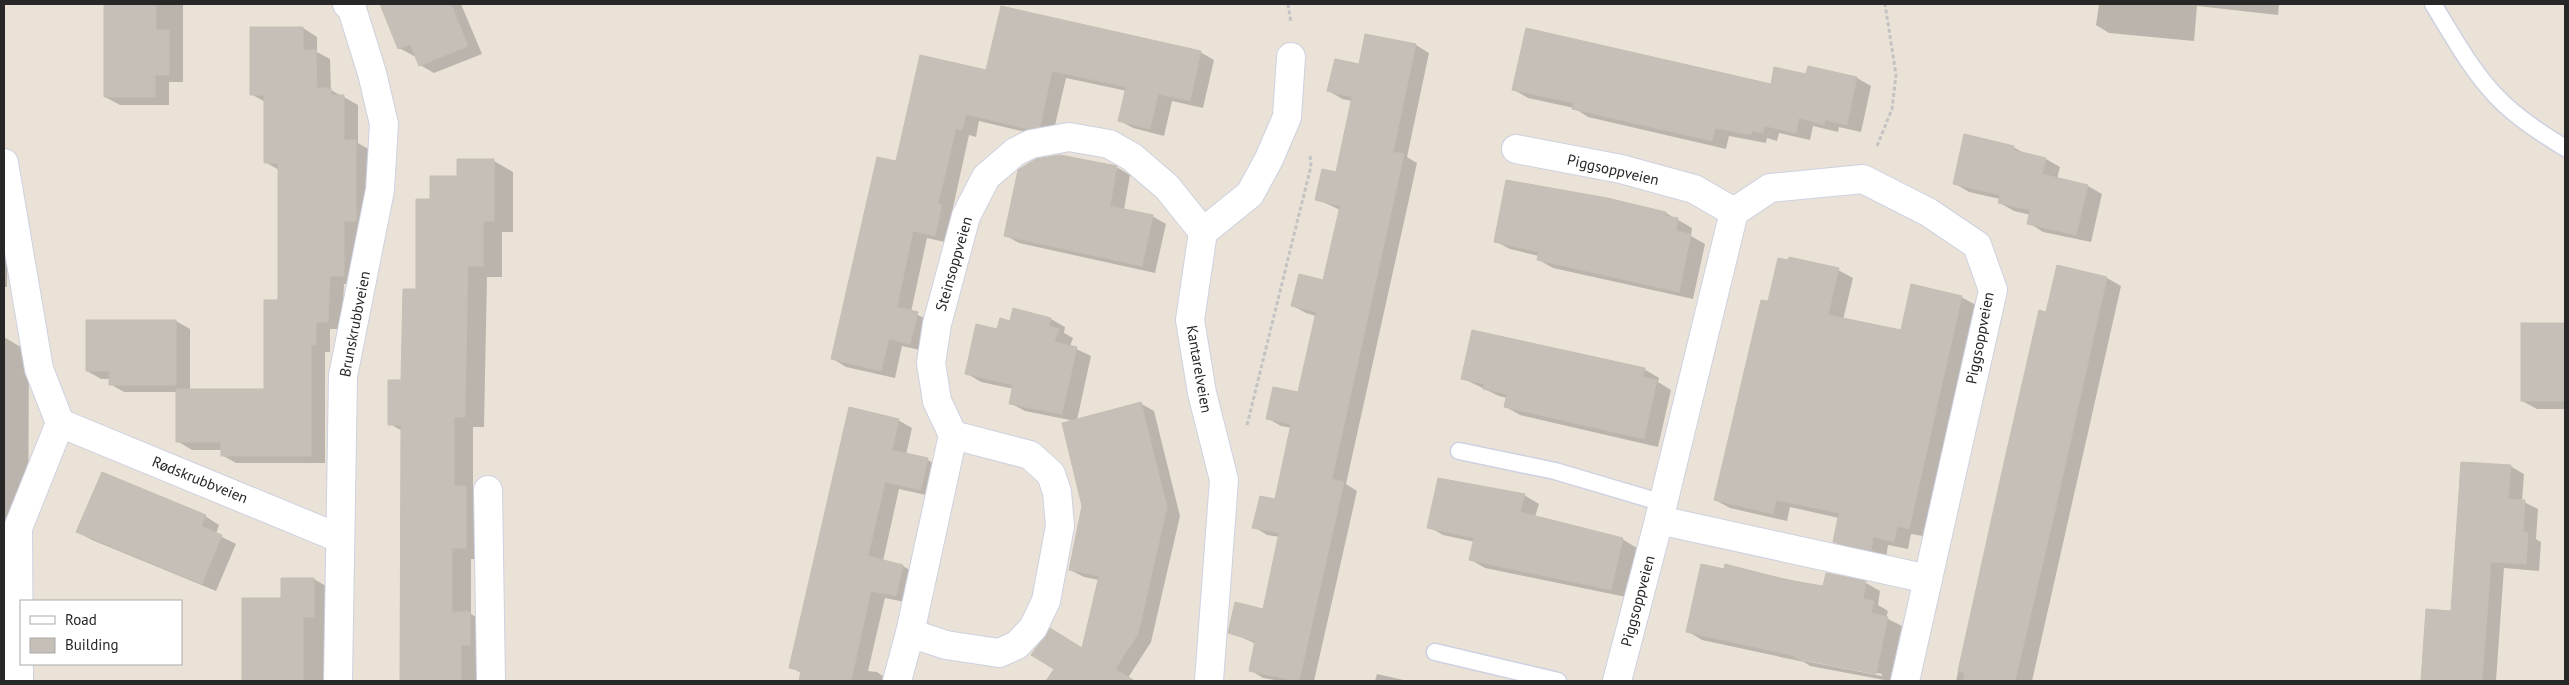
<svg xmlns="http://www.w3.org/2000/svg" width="2569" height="685" viewBox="0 0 2569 685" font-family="'PT Sans',sans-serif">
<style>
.shadow{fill:#0003;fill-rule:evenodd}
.building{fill:#c5bfb8;stroke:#c5beb2}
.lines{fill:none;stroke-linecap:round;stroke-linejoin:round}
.lane-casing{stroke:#cdd1e1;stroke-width:19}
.street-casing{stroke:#cdd1e1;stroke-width:30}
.path{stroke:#c3c3c3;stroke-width:3;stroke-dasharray:4 2.5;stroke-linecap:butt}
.lane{stroke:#fff;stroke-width:16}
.street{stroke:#fff;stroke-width:28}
.labels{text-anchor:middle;stroke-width:4;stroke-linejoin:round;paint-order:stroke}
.street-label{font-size:15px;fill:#272727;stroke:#fff}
</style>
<rect width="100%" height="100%" fill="#eae2d7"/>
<g class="shadow">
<polygon points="105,4 183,4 183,82 169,82 169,105 120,105 105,97"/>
<polygon points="393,4 461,4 482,54 434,73 420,65 416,55 414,56 399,48 383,8"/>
<polygon points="2099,4 2279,4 2278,15 2197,6 2194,41 2109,33 2096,25"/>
<polygon points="303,28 317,37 317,52 330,59 331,90 358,105 358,143 370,150 370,229 358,229 358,284 344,284 342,329 330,329 330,352 325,352 325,463 236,463 222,455 222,450 192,450 177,441 177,392 124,392 110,384 110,379 101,379 87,371 176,321 190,329 190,390 265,390 279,301 279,170 265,162 265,102 251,94"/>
<polygon points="1416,45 1429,53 1407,157 1417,163 1346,484 1357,491 1314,681 1280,681 1263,678 1250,670 1256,644 1230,632 1264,610 1280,537 1267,535 1254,527 1276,500 1292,428 1281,426 1267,418 1299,394 1316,316 1306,313 1293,306 1324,281 1340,210 1317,199 1336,173 1352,101 1342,99 1329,91 1360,66"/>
<polygon points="1200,52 1214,60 1203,108 1172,101 1164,136 1133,128 1120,121 1127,91 1066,78 1053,134 1042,136 979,121 976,137 969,135 952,212 955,214 949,243 927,238 911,312 931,321 924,351 902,346 895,378 846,367 833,359 897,162 987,71"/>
<polygon points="1808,68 1857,78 1871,86 1861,132 1839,127 1838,132 1813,126 1810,140 1779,133 1777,141 1767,138 1766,143 1729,136 1726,149 1588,117 1574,108 1528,98 1514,90 1772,85 1807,75"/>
<polygon points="2013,147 2026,154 2046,159 2060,167 2057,179 2088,186 2102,194 2091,242 2043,232 2029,223 2031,215 2014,211 2000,203 2000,199 1969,192 1954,183"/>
<polygon points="494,161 513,172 513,232 502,232 502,277 487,277 484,427 473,427 473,492 485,499 485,559 471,559 471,614 489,624 480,681 402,681 402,431 390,424 403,381 432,200 459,177"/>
<polygon points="1113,165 1130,175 1124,210 1152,216 1166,224 1155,273 1019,243 1005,235"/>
<polygon points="1529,184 1666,213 1692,228 1691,236 1705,244 1693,299 1553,268 1539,260 1539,256 1510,249 1495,241"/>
<polygon points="4,247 7,249 7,287 4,287"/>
<polygon points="1838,270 1853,278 1843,320 1902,331 1961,297 1976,305 1923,536 1911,534 1908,549 1888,545 1886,558 1848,550 1834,541 1839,518 1790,507 1787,521 1730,508 1715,500 1769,302"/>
<polygon points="2107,278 2121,286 2032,681 1956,681 2006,463 2047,313"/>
<polygon points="1051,319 1065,327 1064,333 1073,338 1070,346 1091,356 1077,420 1140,403 1154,411 1180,516 1151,642 1126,681 1076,681 1032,654 1083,649 1099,580 1084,577 1070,570 1083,506 1075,421 1025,411 1010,403 1014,389 981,382 966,373 998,330 1011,322"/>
<polygon points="2522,324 2565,324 2565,409 2537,409 2522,401"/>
<polygon points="4,337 29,352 28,534 22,681 4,681"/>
<polygon points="1644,369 1659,378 1658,382 1671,390 1658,447 1520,415 1506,407 1507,398 1499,396 1462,378"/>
<polygon points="898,420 912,428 906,455 928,460 941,468 935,497 899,489 883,561 903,566 917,574 910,603 885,598 868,671 877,672 890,681 800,681 801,673 791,667"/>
<polygon points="2510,466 2524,474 2522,501 2538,509 2536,539 2541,542 2539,571 2504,568 2496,681 2422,681 2427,610 2452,612"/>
<polygon points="1524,495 1539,504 1535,517 1622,539 1637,548 1626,597 1485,568 1471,560 1475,542 1443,535 1429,527"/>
<polygon points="205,516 219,525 216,534 236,544 216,591 92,540 78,532"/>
<path d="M1726,566L1824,587L1866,583L1880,591L1878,605L1888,611L1886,618L1902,626L1890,681L1810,666L1804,662L1702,640L1687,631ZM1797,657L1882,674V676L1800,660Z"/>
<polygon points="314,579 341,595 330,681 244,681 244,599 282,599"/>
<polygon points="1377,674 1408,681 1375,681"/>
</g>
<g class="building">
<polygon points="104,4 156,4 156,30 169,30 169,75 155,75 155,97 104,97"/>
<polygon points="380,4 451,4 468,46 419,66 410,44 398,49"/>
<polygon points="1001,6 1201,51 1190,101 1158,94 1150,129 1118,121 1126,87 1052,71 1040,127 1028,129 966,114 962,130 956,128 938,204 942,205 935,236 913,231 897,307 918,312 910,344 889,339 881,371 831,359 877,157 896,161 920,55 986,70"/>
<polygon points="250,27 303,27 303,50 316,50 317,88 331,88 331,95 344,95 344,140 356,140 356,221 344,221 344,276 330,276 328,322 316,322 316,345 311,345 311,456 221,456 221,442 176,442 176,389 264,389 264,300 278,300 278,163 264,163 264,95 250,95"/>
<polygon points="1526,28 1771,84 1774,67 1806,74 1808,66 1857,77 1847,125 1825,120 1824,125 1799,118 1796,133 1765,126 1763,133 1752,131 1751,135 1715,128 1712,141 1572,109 1574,103 1512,90"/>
<polygon points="1365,34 1416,44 1393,152 1404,154 1332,479 1344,482 1299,681 1296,681 1249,671 1255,641 1228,633 1235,602 1263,609 1279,533 1252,528 1260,496 1275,499 1291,424 1266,419 1273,387 1298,392 1316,312 1291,306 1299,274 1323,280 1340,206 1315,200 1322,169 1336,172 1352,97 1327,91 1335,59 1359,64"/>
<polygon points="1964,134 2014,146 2013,150 2046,158 2042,174 2088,185 2076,235 2027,224 2030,210 1998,203 2000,195 1953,184"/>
<polygon points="1060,155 1117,166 1110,206 1153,215 1142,266 1004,236 1018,170 1036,159"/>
<polygon points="457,159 494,159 494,221 483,221 483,266 468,266 465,417 454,417 454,486 466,486 466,548 452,548 452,612 470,612 470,645 461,645 461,681 400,681 401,425 388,425 388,380 401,380 403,289 416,289 416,199 430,199 430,176 457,176"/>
<polygon points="1506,180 1607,198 1666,212 1665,216 1678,218 1676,231 1691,234 1679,292 1537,260 1539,252 1494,242"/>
<polygon points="1789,257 1839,268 1828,315 1901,330 1911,284 1962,296 1909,529 1897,526 1894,542 1873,537 1871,551 1833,542 1839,513 1776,500 1773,514 1714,500 1761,300 1768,301 1778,258 1788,260"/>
<polygon points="2057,265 2107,277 2055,511 2015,681 1963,681 1965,673 1958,671 2004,463 2039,310 2046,312"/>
<polygon points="1013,308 1051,318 1049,326 1059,329 1054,342 1077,347 1062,414 1009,404 1013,385 965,374 976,324 997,329 1000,318 1010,321"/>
<polygon points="86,320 176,320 176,385 109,385 109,371 86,371"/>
<rect x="2521" y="323" width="44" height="78"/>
<polygon points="1472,330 1645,368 1643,377 1657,380 1644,439 1504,407 1507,394 1483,389 1484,384 1461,379"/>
<polygon points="1141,402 1167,507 1138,634 1115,669 1135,681 1046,681 1054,669 1031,655 1050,628 1082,648 1099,576 1069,570 1082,506 1062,423"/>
<polygon points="849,407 899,419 892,450 928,458 921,490 885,482 868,556 903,565 896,596 871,591 851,681 799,681 801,671 789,668"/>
<polygon points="2461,462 2511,465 2508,499 2525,500 2523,532 2528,533 2526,564 2491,562 2482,681 2421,681 2426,609 2451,611"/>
<polygon points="102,472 206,515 201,526 222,535 202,584 76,532"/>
<polygon points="1438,478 1525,494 1520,512 1623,538 1611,590 1469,560 1474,538 1427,528"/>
<polygon points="1701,564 1724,569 1725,564 1787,580 1823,586 1826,573 1866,581 1863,599 1874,601 1871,613 1888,617 1876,674 1794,658 1795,656 1686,632"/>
<polygon points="281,578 314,578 314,617 303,617 303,681 242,681 242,598 281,598"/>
</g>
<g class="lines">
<g class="lane-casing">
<g id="lane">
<path d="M2433,4C2452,35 2470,68 2495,95C2514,116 2542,134 2565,148"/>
<polyline points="1459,451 1555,471 1663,503"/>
<polyline points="1435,652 1558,681"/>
</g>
</g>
<g class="street-casing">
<g id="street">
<polyline points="1516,149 1621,169 1694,189 1734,212"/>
<polyline points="4,163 39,369 60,423 339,538"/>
<polyline points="488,490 491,681"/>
<polyline points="910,633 946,645 999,653 1017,645 1033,628 1046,601 1060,526 1057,492 1051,474 1030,455 953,435"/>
<polyline points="19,681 18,528 60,423"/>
<polyline points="338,681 343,376 380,190 384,124 372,73 352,9 347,4"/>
<polyline points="897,681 910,633 953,435 937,401 931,363 937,324 966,216 986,177 1015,152 1031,144 1069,137 1109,144 1132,157 1167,187 1203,232"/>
<polyline points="1209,681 1224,480 1202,393 1190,320 1203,232 1250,194 1269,159 1287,117 1291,57"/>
<polyline points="1617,681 1659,520 1734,212 1770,188 1863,179 1928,212 1977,245 1993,290 1928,579 1659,520"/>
<polyline points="1905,681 1928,579"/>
</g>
</g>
<g class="path">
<polyline points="1288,4 1291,23"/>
<polyline points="1877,146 1892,109 1896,75 1885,4"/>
<polyline points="1247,425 1311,166 1310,154"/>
</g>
<use href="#lane" class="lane"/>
<use href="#street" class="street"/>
</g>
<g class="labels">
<g class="street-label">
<text transform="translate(1613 170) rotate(13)" y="5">Piggsoppveien</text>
<text transform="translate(954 264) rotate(-74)" y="5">Steinsoppveien</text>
<text transform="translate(355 324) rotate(-79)" y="5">Brunskrubbveien</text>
<text transform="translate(1980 338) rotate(-79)" y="5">Piggsoppveien</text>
<text transform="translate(1199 369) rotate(80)" y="5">Kantarelveien</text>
<text transform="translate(200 480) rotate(22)" y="5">Rødskrubbveien</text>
<text transform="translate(1638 601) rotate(-75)" y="5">Piggsoppveien</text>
</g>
</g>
<rect width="2569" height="685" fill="none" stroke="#272727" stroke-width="10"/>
<rect x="20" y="600" width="162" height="65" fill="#ffffff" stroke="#a9a9a9"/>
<rect x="30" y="616" width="25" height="8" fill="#ffffff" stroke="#a9a9a9"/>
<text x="65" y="625" font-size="15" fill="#272727">Road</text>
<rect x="30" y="638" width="25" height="15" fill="#c5bfb8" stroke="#a9a9a9"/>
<text x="65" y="650" font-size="15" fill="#272727">Building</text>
</svg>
